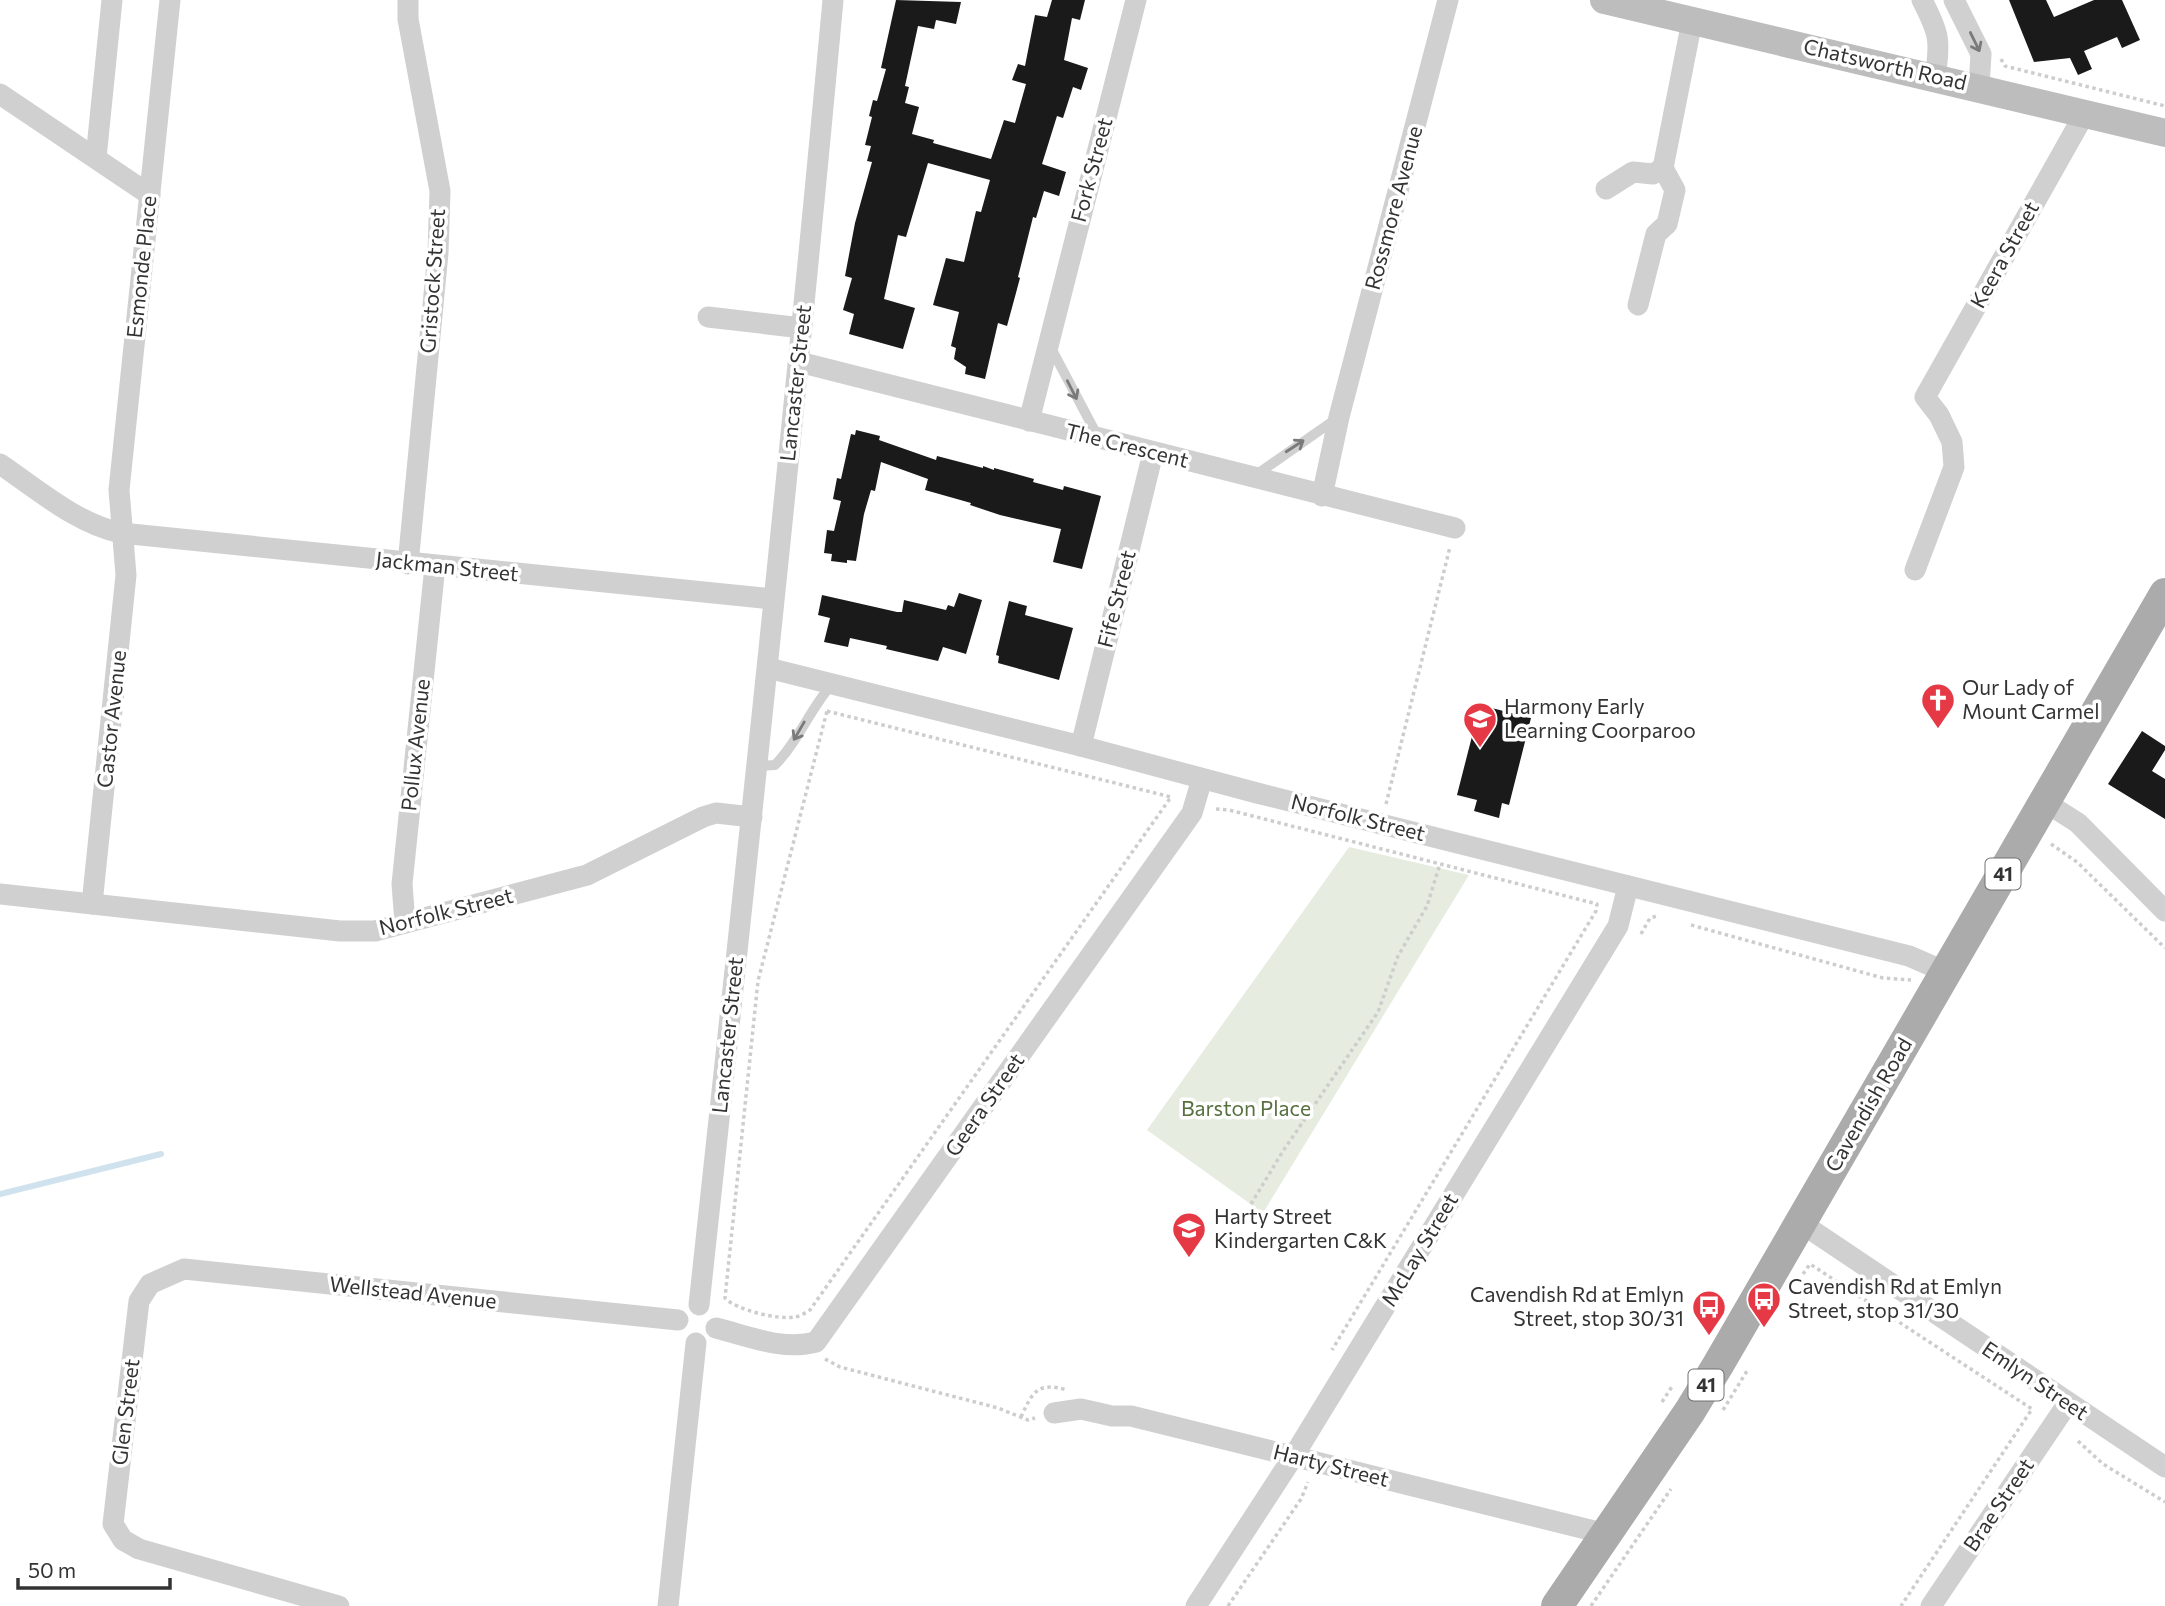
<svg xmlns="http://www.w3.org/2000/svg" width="2165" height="1606" viewBox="0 0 2165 1606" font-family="Commissioner,sans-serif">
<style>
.green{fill:#e6ecdf}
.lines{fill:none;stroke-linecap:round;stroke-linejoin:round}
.stream{stroke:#cfe2ee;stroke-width:6}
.building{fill:#1a1a1a}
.path{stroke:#cdcdcd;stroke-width:3.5;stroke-dasharray:3.5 3.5;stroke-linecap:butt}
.service{stroke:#d0d0d0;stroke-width:10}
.minor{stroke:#d0d0d0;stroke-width:21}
.secondary{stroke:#bdbdbd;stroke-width:28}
.primary{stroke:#ababab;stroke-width:32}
.oneway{stroke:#7a7a7a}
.labels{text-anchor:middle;stroke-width:7;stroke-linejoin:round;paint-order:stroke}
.shield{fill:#fff;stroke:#707070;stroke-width:2}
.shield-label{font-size:19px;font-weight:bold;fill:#333}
.street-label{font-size:21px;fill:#333;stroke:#fff}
.poi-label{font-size:21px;fill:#333;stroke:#fff;text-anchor:start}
.park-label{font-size:21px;fill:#56703f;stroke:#fff}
</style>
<rect width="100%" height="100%" fill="#fff"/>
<polygon class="green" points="1349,847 1469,875 1263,1213 1147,1130"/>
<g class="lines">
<polyline class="stream" points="0,1194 161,1154"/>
</g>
<g class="building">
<polygon points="896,0 961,2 956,24 936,20 934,29 918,26 905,86 909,87 905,103 919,107 912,134 934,140 933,143 991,159 1004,120 1015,123 1026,84 1012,80 1018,64 1025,66 1035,15 1047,17 1052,0 1085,0 1080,20 1072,18 1064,60 1088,68 1081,90 1073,87 1063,118 1057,116 1042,164 1066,172 1059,196 1044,191 1036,218 1033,217 1018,277 1020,278 1007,326 998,323 985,379 965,374 966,367 954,359 956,348 951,346 959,312 933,305 946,258 964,262 976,211 981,212 990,180 928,163 906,237 898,235 884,299 915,308 903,349 849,334 854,314 843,310 852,278 845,276 855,223 872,162 867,161 871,146 865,145 872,117 869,116 873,100 877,101 886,69 881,68"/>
<polygon points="2009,0 2046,0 2054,17 2094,0 2122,0 2140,40 2122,48 2117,37 2084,51 2092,69 2078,75 2070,58 2034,62"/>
<polygon points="856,430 880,436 879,440 936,460 937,456 983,468 983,466 994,470 994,468 1034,479 1033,482 1063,490 1064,486 1101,496 1082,569 1053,562 1061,529 1000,515 970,505 971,503 925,490 928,479 881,462 875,491 871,490 864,514 856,561 847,560 847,563 831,561 832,554 824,553 827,530 834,531 841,501 833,499 837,478 841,479 851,434 855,435"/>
<polygon points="959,593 982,600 966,654 943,647 938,661 886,649 887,646 850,638 848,647 824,642 830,618 818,615 822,595 897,612 902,612 904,600 946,610 948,605 954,607"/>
<polygon points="1009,601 1027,606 1025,615 1073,628 1059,680 998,663 999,656 996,655"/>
<polygon points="1480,705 1531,718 1509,805 1502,803 1499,818 1474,811 1477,800 1457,795"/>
<polygon points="2142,731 2165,746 2165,750 2152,771 2165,779 2165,819 2108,784"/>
</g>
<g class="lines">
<g class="path">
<polyline points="2001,59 2005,66 2165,106"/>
<path d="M827,711L1171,797L810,1310C805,1313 799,1317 794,1317C778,1320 736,1310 725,1298L758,981Z"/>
<polyline points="1386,804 1450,547"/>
<polyline points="1216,809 1229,810 1597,904 1596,911 1332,1350"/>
<polyline points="2051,844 2077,862 2165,948"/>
<polyline points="1691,925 1883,978 1911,980"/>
<polyline points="1641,934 1650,918 1657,916"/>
<polyline points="1251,1204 1283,1151 1378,1012 1398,956 1427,906 1440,864"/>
<polyline points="1803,1274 1810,1264 2032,1409 1901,1606"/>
<polyline points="825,1359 840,1367 998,1408 1028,1420 1035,1418"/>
<polyline points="1662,1402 1673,1385"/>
<polyline points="1723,1410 1747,1371"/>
<path d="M1021,1417C1032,1393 1037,1381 1067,1390"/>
<polyline points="2078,1441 2103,1464 2165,1502"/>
<polyline points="1228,1606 1301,1499 1308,1482"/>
<polyline points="1591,1606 1671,1489"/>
</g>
<g class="service">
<polyline points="1050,346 1098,437"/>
<polyline points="1253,477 1336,419"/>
<path d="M758,766L775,765C798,742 810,709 832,684"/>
</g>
<g class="minor">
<polyline points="408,0 408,19 440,191 438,253 408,564"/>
<path d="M1922,0C1939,33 1941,40 1935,77"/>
<polyline points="1954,0 1981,54 1979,87"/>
<polyline points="0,94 150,195"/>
<polyline points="96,158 112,0"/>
<polyline points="1606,189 1633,172 1653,174 1663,168"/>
<polyline points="1638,305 1656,234 1667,224 1675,190 1663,168 1692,21"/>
<polyline points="708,317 802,328"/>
<polyline points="799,362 1455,528"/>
<polyline points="1029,421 1136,0"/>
<path d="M0,464C37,489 77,524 121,533L773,599"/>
<polyline points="1322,496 1339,417 1448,0"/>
<polyline points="1915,570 1954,467 1952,442 1939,415 1925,397 2085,113"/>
<polyline points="768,668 1081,746 1257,793 1909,956 1946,972"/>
<polyline points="1081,746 1153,453"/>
<polyline points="2045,802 2078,823 2165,911"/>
<polyline points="0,894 340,931 375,931 587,875 703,817 716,813 752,817"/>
<polyline points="92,904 126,575 119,490 170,0"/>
<polyline points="405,923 402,884 435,566"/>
<polyline points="1801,1223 2165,1467"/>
<path d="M699,1305C746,870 793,435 833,0"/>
<path d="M716,1328C748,1336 783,1351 816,1342L1192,813L1202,779"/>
<polyline points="1054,1413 1081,1409 1112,1416 1131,1416 1606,1534"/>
<polyline points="339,1606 139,1549 123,1540 113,1524 139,1301 150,1284 184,1269 678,1320"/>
<polyline points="668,1606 696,1343"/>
<polyline points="1196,1606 1293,1457 1618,926 1628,886"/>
<polyline points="1931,1606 2068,1403"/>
</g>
<polyline class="secondary" points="1604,0 2165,133"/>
<polyline class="primary" points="1557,1606 1690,1411 1718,1365 2165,594"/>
</g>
<defs><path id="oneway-shaft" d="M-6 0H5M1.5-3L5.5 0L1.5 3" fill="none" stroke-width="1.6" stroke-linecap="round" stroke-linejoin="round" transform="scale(1.75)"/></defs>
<g class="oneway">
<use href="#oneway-shaft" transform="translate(1975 42) rotate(64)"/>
<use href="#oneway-shaft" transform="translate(1072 390) rotate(63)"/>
<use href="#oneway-shaft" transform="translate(1295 446) rotate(-33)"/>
<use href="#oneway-shaft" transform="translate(799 731) rotate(120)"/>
</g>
<defs>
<g id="church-pin" transform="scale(1.75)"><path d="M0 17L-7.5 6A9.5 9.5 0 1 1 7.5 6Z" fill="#e63946" stroke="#fff"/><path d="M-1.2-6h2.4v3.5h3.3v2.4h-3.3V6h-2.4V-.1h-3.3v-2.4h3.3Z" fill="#fff"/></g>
<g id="school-pin" transform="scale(1.75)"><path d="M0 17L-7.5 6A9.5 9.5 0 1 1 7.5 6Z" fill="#e63946" stroke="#fff"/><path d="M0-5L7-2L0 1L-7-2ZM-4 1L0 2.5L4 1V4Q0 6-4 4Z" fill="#fff"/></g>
<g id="bus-pin" transform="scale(1.75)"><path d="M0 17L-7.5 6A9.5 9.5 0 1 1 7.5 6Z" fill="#e63946" stroke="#fff"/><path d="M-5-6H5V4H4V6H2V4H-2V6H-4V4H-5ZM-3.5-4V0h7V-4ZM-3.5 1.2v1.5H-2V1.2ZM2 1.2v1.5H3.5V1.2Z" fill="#fff"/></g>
</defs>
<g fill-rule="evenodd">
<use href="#church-pin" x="1938" y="700"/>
<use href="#school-pin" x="1480" y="719"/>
<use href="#school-pin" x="1189" y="1229"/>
<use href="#bus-pin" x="1764" y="1299"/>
<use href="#bus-pin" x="1709" y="1307"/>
</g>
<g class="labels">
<g class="shield">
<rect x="1985.5" y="858.5" width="35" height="31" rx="5"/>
<rect x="1688.5" y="1369.5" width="35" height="31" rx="5"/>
</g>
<g class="shield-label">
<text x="2003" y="881">41</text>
<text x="1706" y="1392">41</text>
</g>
<g class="street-label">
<text transform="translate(1885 65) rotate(13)" y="7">Chatsworth Road</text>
<text transform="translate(1092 170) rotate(-75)" y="7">Fork Street</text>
<text transform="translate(1394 208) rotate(-75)" y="7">Rossmore Avenue</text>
<text transform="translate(2005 255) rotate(-61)" y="7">Keera Street</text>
<text transform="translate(142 267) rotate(-84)" y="7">Esmonde Place</text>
<text transform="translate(433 281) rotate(-86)" y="7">Gristock Street</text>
<text transform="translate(796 383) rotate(-84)" y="7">Lancaster Street</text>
<text transform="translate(1127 446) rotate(14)" y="7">The Crescent</text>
<text transform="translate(447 567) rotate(6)" y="7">Jackman Street</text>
<text transform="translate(1117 599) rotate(-76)" y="7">Fife Street</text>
<text transform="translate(112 719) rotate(-84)" y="7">Castor Avenue</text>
<text transform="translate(416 745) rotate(-84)" y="7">Pollux Avenue</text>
<text transform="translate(1358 818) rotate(14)" y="7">Norfolk Street</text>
<text transform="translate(446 912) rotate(-14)" y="7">Norfolk Street</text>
<text transform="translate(728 1035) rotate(-84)" y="7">Lancaster Street</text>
<text transform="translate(985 1105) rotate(-55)" y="7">Geera Street</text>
<text transform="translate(1869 1105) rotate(-60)" y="7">Cavendish Road</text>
<text transform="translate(1420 1250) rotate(-59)" y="7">McLay Street</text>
<text transform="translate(413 1293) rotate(6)" y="7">Wellstead Avenue</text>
<text transform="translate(2035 1381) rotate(34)" y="7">Emlyn Street</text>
<text transform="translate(126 1412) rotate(-83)" y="7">Glen Street</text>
<text transform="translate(1331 1466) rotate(14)" y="7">Harty Street</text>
<text transform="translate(1999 1505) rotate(-56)" y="7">Brae Street</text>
</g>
<g class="poi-label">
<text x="1962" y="695">Our Lady of<tspan x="1962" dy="24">Mount Carmel</tspan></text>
<text x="1504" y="714">Harmony Early<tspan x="1504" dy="24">Learning Coorparoo</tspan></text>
<text x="1214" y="1224">Harty Street<tspan x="1214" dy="24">Kindergarten C&amp;K</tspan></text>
<text x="1788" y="1294">Cavendish Rd at Emlyn<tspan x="1788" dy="24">Street, stop 31/30</tspan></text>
<text x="1684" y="1302" text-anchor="end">Cavendish Rd at Emlyn<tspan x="1684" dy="24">Street, stop 30/31</tspan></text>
</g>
<g class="park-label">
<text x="1246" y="1116">Barston Place</text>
</g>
</g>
<path d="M18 1578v10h152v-10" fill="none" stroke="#333333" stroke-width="3.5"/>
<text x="28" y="1578" font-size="21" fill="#333333" stroke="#ffffff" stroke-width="5" paint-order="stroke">50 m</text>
</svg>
